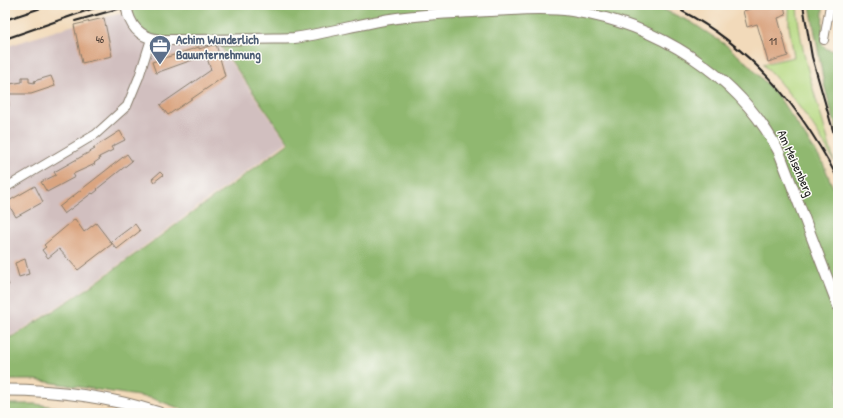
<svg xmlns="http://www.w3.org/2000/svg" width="843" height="418" viewBox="0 0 843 418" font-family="'Patrick Hand',sans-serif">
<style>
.industrial{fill:#d1bfbf}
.green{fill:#b6d881;stroke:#697a4e}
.forest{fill:#90b86f;stroke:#566a46}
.building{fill:#daa581}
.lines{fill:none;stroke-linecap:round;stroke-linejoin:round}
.minor-casing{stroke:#877b6b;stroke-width:10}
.tertiary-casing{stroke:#877b6b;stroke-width:12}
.secondary-casing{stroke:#877b6b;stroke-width:13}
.minor{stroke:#fff;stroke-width:8}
.tertiary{stroke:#fff;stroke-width:10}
.secondary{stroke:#fff;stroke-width:11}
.rail{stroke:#1c1c1c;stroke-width:2}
.tertiary-bridge-casing{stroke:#877b6b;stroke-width:12;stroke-linecap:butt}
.tertiary-bridge{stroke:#fff;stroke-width:10}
.labels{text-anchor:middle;stroke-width:3;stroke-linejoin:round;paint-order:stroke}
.number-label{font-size:11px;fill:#4c3e35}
.service-label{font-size:13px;font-weight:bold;fill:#4e5e75;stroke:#fdfcf7;text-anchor:start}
.street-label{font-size:13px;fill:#1c1c1c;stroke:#fdfcf7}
</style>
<rect width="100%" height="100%" fill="#fdfcf7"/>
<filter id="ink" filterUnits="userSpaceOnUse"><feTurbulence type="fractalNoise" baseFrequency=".025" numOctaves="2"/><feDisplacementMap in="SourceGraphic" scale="8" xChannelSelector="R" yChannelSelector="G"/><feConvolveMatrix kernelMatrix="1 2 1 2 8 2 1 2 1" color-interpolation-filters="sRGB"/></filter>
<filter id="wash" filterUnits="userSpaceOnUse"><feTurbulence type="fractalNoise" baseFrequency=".012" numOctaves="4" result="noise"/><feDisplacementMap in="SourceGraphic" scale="16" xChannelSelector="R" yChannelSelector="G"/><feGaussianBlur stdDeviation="0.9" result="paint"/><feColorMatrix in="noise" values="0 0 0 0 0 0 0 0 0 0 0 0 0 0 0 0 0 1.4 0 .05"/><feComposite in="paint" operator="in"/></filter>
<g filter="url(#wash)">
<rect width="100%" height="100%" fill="#f2daba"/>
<polygon class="industrial" points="123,13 216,42 287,142 89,286 15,334 5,338 5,47 74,25"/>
<path class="green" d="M789,5H797C800,59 821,110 834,162C816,126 791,94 763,64L794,57L789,26Z"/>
<g class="forest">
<path d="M155,5H653L691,22L726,45L748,64L778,96L823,163L838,200V413H193L151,398L35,380H5V339L16,335L90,287L289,143L217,41C202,40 158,41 146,33C139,28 134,19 131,10Z"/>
<path d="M810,5H823L822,44C827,50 830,52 838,49V135L824,84Z"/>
<polygon points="5,404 36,404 92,413 5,413"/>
</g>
<g id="blocks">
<g class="building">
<polygon points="764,5 784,5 786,15 778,18 788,56 768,62 757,24 747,27 743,11"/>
<polygon points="104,18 112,56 82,63 74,25"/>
<polygon points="216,44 225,76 168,115 160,105 211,70 206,55 156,73 152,62 199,47 199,49"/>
<polygon points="51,76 55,86 31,94 10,94 10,84 22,82 22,77 29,77 29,82 35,83 34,81"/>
<polygon points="5,94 8,94 9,106 5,106"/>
<polygon points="120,131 125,140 111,147 113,150 99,157 100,159 94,163 95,164 73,174 75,177 47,192 41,182 56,175 54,172 95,149 93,148"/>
<polygon points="127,154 132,161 97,189 98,190 93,194 92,193 64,214 59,207"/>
<polygon points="160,172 163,175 154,182 152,179"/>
<polygon points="35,186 43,202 16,217 7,202"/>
<polygon points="75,219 84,232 96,223 112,244 78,270 59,249 48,258 42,250 46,247 44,245"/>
<polygon points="135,224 140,231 117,249 111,242"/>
<polygon points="25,259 29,274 19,277 15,263"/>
<polygon points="7,281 9,285 5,287 5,282"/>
</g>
</g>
</g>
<g filter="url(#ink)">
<use href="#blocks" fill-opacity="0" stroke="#877b6b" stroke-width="1"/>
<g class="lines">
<g class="minor-casing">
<g id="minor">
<polyline points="824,40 830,5"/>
<polyline points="5,188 96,134 127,106 139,77 151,39"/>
</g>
</g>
<g class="tertiary-casing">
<path id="tertiary" d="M128,14C133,31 145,39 162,40C192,40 223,40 253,39C267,38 281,39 294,38C328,33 362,23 397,18C427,14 457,13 488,11C516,10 544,7 572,11C657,24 739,75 779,152L838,306"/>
</g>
<g class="secondary-casing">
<path id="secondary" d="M5,390C56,390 110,397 159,413"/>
</g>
<use href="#minor" class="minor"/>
<use href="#tertiary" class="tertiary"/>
<use href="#secondary" class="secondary"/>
<g class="rail">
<polyline points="803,5 812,57 838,148"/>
<path d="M682,11C753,48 802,109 838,179"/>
<polyline points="5,20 50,5"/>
<polyline points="75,21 132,5"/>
<polyline points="5,39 103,5"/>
</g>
<g class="tertiary-bridge-casing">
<polyline id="tertiary-bridge" points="126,5 128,14"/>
</g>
<use href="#tertiary-bridge" class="tertiary-bridge"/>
</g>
</g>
<defs>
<g id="office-pin" transform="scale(1.15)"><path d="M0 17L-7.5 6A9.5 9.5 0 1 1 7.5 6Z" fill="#5c6f8a" stroke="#fdfcf7"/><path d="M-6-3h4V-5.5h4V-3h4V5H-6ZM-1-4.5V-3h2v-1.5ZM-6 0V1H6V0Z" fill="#fff"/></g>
</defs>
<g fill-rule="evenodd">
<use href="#office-pin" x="160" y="46"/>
</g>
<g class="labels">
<g class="number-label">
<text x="100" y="43">46</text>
<text x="773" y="45">11</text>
</g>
<g class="service-label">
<text x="176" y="44">Achim Wunderlich<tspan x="176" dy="15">Bauunternehmung</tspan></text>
</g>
<g class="street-label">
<text transform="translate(796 163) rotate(66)" y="5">Am Meisenberg</text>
</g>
</g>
<rect width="843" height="418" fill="none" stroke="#fdfcf7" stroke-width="20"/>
</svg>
